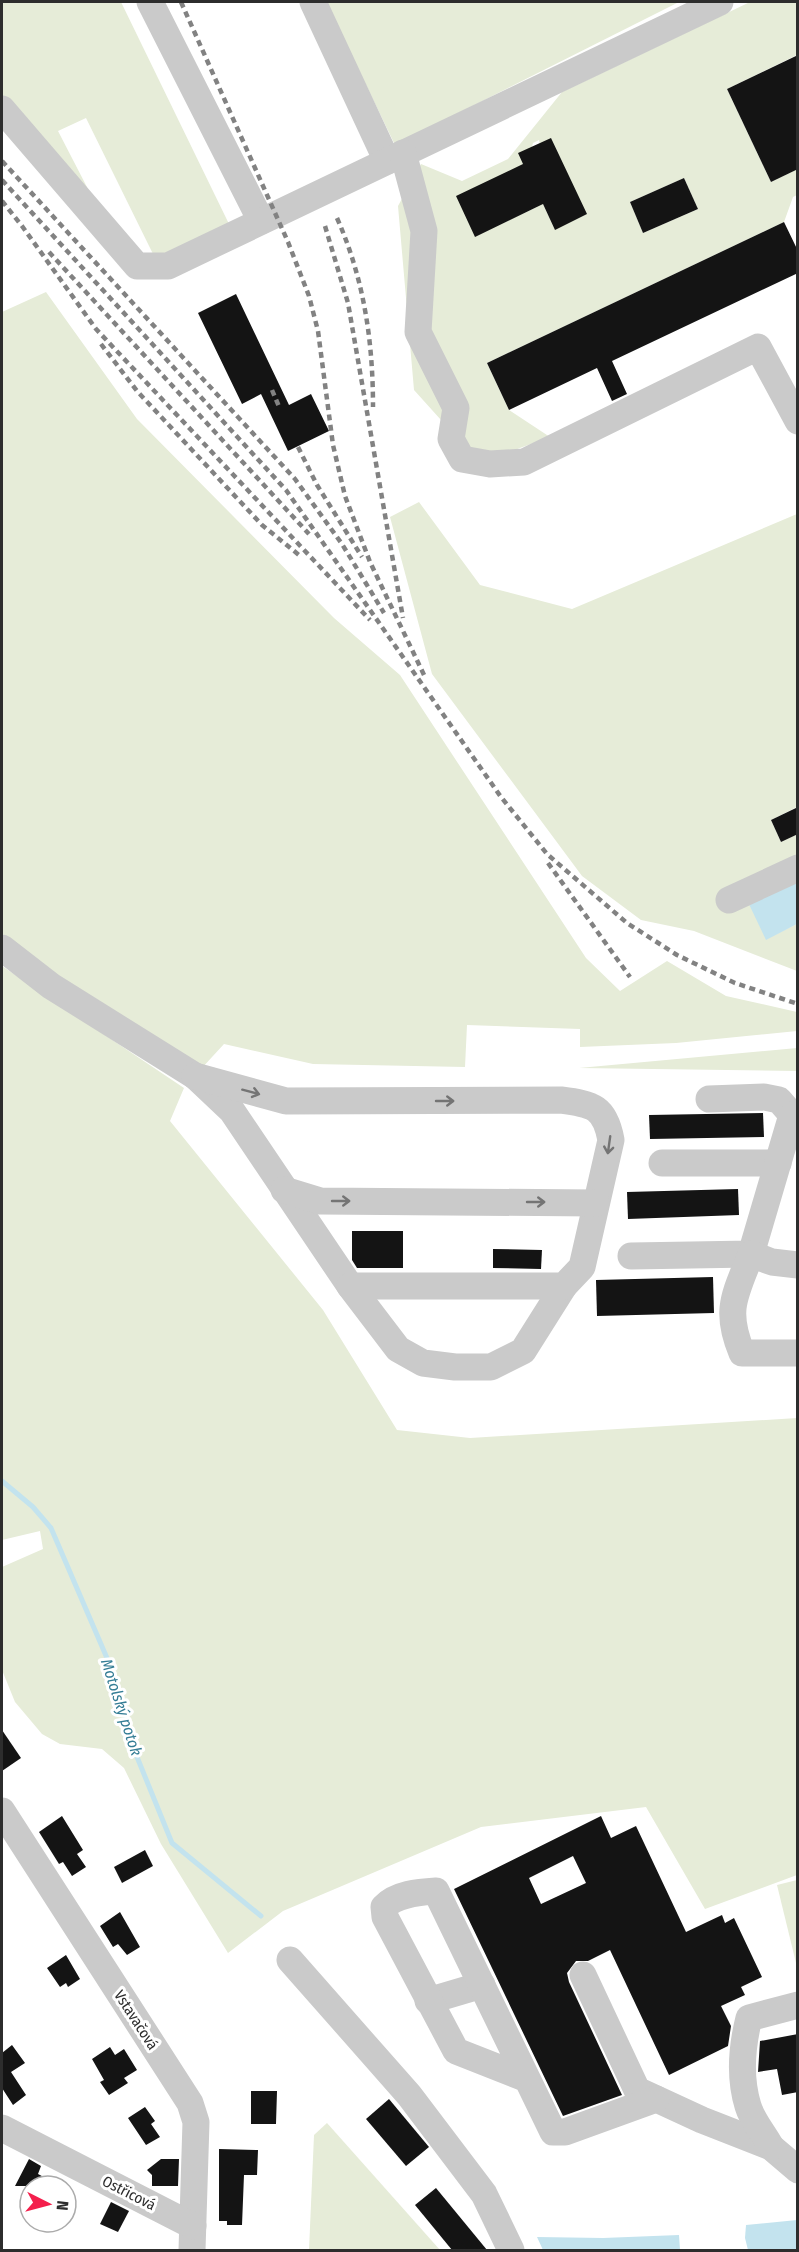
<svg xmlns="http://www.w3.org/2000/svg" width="799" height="2252" viewBox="0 0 799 2252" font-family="'Fira Sans Condensed',sans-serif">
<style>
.green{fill:#e6ecd8;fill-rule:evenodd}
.water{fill:#c3e3ee}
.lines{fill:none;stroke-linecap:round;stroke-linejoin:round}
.stream{stroke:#c3e3ee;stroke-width:5}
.building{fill:#141414;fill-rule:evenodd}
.minor{stroke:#cacaca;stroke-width:27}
.rail{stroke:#828282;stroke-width:4.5;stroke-dasharray:6 4.5;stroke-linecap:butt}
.oneway{stroke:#747474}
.labels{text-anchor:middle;stroke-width:6;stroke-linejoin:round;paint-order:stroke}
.street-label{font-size:15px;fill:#2d2d2d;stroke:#fff}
.water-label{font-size:16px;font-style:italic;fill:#347d95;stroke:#fff}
</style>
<rect width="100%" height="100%" fill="#fff"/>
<g class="green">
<polygon points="2,2 121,2 229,224 168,255 154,256 86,118 58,131 89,191 2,96"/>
<polygon points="326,2 679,2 395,145"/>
<path d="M750,2H797V55L727,89L771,182L797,169V195L793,197L784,222L487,363L509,410L550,437L509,452L468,450L414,390L398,206L421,164L462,181L508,159L562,92ZM539,140L555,229L540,198L537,207L475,236L526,168L533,143ZM684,178L698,209L643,233L630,202Z"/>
<polygon points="46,292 137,419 334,618 400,675 586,958 620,991 667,961 726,996 797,1012 797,1031 676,1043 580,1047 580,1029 467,1025 465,1067 313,1064 224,1044 201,1069 101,1010 5,937 2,933 2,312"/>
<polygon points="419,502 480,585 572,609 797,514 797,807 771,820 781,842 797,834 797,876 766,939 797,924 797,971 694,931 641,920 582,876 432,674 390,517"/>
<polygon points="2,966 184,1088 170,1121 323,1310 397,1430 470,1438 797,1418 797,1875 705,1909 646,1807 481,1827 283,1911 228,1953 161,1844 124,1768 102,1749 60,1744 42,1734 15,1702 2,1670 2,1567 43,1549 40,1531 2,1540"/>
<polygon points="797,1048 797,1071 579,1068"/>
<polygon points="797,1880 798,1880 797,1967 777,1885"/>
<polygon points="327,2123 440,2250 309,2250 314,2135"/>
</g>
<g class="water">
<polygon points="797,876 797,924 766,940 747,900"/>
<polygon points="797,2220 797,2250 748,2250 745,2238 746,2225"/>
<polygon points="679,2235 680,2250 543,2250 537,2237 603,2238"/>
</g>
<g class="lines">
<polyline class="stream" points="2,1481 33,1507 51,1528 113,1672 135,1752 172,1843 261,1916"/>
</g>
<g class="building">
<polygon points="798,55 798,169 771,182 727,89"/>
<polygon points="551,138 587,214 555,230 543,204 475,237 456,196 523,164 518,153"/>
<polygon points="684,178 698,209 643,233 630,202"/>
<polygon points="784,222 798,251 798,273 612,361 627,394 612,401 597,368 509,410 487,363"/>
<polygon points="236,294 289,405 311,394 329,431 288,451 261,394 242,404 198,313"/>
<polygon points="798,807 798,834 781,842 771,820"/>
<polygon points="763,1113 764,1137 650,1139 649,1115"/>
<polygon points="738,1189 739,1215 628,1219 627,1192"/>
<polygon points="352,1231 403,1231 403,1268 357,1268 352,1260"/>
<polygon points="493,1249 542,1250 541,1269 493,1268"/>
<polygon points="713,1277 714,1313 597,1316 596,1280"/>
<polygon points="2,1730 21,1758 2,1771"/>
<polygon points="62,1816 83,1850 77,1854 86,1867 72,1876 63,1862 59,1864 39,1832"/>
<path d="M601,1816L611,1838L636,1826L686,1932L722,1915L725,1923L734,1918L762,1977L741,1987L745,1995L721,2006L731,2026L728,2046L669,2075L610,1950L588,1961H576L567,1973L569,1982L622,2095L563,2116L454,1889ZM573,1856L586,1883L541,1904L529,1878Z"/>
<polygon points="145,1850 153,1866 122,1883 114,1867"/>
<polygon points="120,1912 140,1947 127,1955 118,1944 113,1947 100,1926"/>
<polygon points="66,1955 80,1979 68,1987 66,1983 60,1987 47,1968"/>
<polygon points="798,2034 798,2092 782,2095 777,2069 758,2072 760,2041"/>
<polygon points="12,2045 25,2063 11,2072 26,2095 13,2105 2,2088 2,2053"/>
<polygon points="110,2047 115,2055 124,2049 137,2070 124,2078 128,2083 109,2095 100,2082 104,2080 92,2059"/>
<polygon points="251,2091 277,2091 276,2124 251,2124"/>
<polygon points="389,2099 429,2147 406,2166 366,2119"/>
<polygon points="145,2107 155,2121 151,2124 160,2137 146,2145 128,2118"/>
<polygon points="219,2149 258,2150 257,2175 244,2175 242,2225 227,2225 227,2221 219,2221"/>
<polygon points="29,2159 41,2166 38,2174 61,2186 15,2186"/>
<polygon points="161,2159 179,2159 178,2186 152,2186 152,2175 147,2170"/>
<polygon points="436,2188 487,2250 452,2250 415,2205"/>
<polygon points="111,2202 129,2211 118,2232 100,2224"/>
</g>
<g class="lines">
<g class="minor">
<polyline points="150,2 261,221"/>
<polyline points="313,2 387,161"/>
<polyline points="2,109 137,266 168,266 720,2"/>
<polyline points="403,153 424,231 418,332 456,408 451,439 462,459 490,464 524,462 758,347 798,421"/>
<polyline points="729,900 798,868"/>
<polyline points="2,948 51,986 195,1076 232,1111 350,1286 398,1349 423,1363 455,1367 491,1367 523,1351 564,1286"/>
<path d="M195,1076L286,1101L561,1100C593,1104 605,1107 611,1140L582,1267L564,1286H350"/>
<polyline points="709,1099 764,1097 779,1100 792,1115"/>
<polyline points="662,1163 778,1163"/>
<polyline points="284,1190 320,1201 596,1203"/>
<polyline points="631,1256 751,1254 792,1115 798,1115"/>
<path d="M798,1265L772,1262L751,1254C735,1295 724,1310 742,1353H798"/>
<polyline points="2,1811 190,2103 196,2122 192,2250"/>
<polyline points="290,1960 409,2095 484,2194 511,2250"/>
<polyline points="583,1975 637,2090 702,2120 771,2147 798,2170"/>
<polyline points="428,2001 482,1985"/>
<path d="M527,2079L456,2051L385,1917L384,1907C396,1894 419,1892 436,1891L553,2132H565L656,2099"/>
<polyline points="2,2128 193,2226"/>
<path d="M771,2147C764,2134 752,2120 748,2106C739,2077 742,2046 749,2018L798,2005"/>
</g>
<g class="rail">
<polyline points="181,2 288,242 309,296 318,331 333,445 345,496 370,562 425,677"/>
<polyline points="2,161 295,479 342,544 384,613"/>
<polyline points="2,180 286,490 501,797 547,854 627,923 677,955 735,983 798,1004"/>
<polyline points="2,201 22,226 96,329 370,620"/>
<path d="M337,218C364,279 373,341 373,407"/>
<polyline points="325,226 348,303 403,618"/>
<polyline points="49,252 309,534"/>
<polyline points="101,344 137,391 262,525 299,555"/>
<polyline points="272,390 280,409"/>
<polyline points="298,447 317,485 362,557"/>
<polyline points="548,863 630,977"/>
</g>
</g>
<defs><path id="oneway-shaft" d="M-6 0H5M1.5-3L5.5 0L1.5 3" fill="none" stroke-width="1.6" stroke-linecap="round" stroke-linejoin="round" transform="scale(1.5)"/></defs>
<g class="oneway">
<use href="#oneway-shaft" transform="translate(251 1092) rotate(15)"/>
<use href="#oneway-shaft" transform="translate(445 1101)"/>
<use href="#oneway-shaft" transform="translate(609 1145) rotate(98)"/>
<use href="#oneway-shaft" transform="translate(341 1201)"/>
<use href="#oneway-shaft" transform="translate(536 1202)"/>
</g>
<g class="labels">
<g class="street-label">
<text transform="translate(136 2020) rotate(57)" y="5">Vstavačová</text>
<text transform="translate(129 2193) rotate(27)" y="5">Ostřicová</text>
</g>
<g class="water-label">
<text transform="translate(122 1707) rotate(72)" y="6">Motolský potok</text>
</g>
</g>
<rect width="799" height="2252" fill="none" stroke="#2d2d2d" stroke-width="6"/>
<g transform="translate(48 2204) rotate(96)"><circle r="28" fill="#ffffff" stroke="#ababab" stroke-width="1.5"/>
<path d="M0-4.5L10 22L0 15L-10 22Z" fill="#f41f4c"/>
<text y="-9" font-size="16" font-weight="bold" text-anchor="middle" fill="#2d2d2d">N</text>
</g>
</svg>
